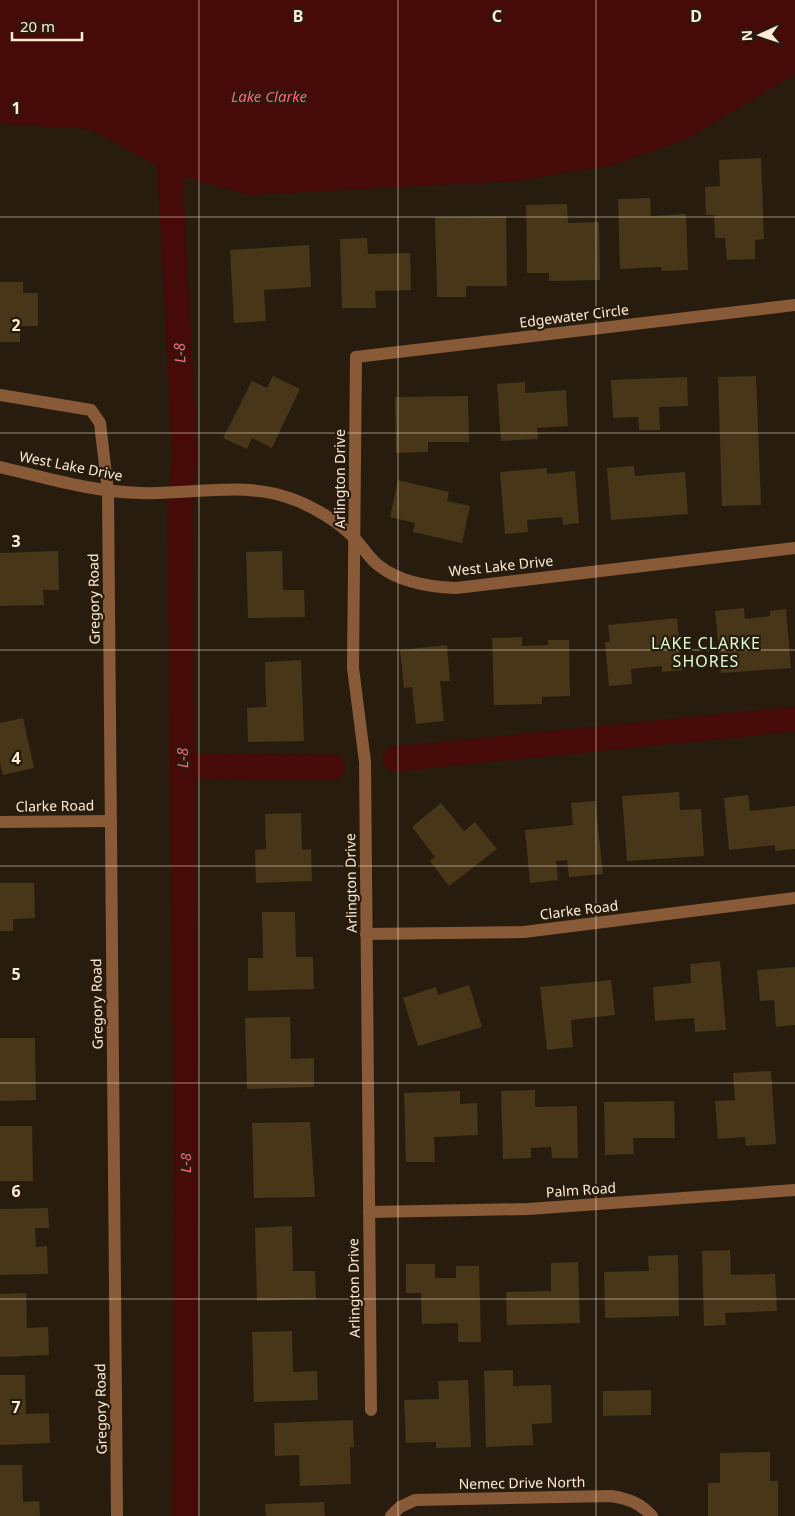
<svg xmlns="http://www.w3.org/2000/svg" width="795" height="1516" viewBox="0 0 795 1516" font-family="'Noto Sans',sans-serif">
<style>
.water{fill:#460a08}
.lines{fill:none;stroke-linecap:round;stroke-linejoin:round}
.canal{stroke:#460a08;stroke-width:25}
.building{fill:#483619}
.minor{stroke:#885a37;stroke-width:12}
.grid{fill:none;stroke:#ffead4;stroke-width:1;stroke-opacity:0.55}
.labels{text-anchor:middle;stroke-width:4.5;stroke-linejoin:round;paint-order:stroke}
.street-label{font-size:14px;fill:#ffead4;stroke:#271c0e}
.water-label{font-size:15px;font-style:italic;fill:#ff6278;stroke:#271c0e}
.quarter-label{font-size:16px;letter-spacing:1px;fill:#e0ffd6;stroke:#271c0e}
.grid-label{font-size:16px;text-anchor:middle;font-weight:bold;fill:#ffead4;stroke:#271c0e;stroke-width:4.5;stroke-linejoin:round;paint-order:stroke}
</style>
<rect width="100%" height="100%" fill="#271c0e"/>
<polygon class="water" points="0,0 795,0 795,74 687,139 613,165 517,181 249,195 170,173 90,129 0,124"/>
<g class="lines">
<g class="canal">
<polyline points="171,139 170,173 185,458 180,513 186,1114 185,1516"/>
<polyline points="395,759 795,719"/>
<polyline points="183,766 333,767"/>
</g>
</g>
<g class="building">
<polygon points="761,158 764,239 755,240 755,259 727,260 725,238 715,238 714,215 706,215 705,187 720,186 719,160"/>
<polygon points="650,198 651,216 686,214 688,270 662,271 661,267 620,269 618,199"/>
<polygon points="567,204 568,223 599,222 600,280 549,281 549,273 527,273 526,205"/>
<polygon points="506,216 507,286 466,286 466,297 437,297 435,217"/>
<polygon points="367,238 368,254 410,253 411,290 375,291 376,308 342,308 340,239"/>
<polygon points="309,245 311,287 264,290 266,321 234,323 230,250"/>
<polygon points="0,282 23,282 23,293 38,293 38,326 20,326 20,342 0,342"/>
<polygon points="273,376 300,389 272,448 252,438 247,449 223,438 252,381 267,388"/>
<polygon points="756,376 761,505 722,506 718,377"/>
<polygon points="687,377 688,406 659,407 660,430 639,430 638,417 613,418 611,380"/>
<polygon points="525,382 525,393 566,390 568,426 537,428 538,439 501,441 497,384"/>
<polygon points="468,396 469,442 428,442 428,452 396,453 395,397"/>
<polygon points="634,466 635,476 685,472 688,514 611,520 607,468"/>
<polygon points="547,468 547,474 575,471 579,523 563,525 562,517 527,520 528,532 505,534 500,472"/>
<polygon points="398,480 449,492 447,501 470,506 462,543 413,532 415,523 390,517"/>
<polygon points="58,551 59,590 43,590 44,605 0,606 0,553"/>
<polygon points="282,551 283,590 304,590 305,617 248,618 246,552"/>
<polygon points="744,608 745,619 770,616 770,611 786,609 791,668 721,673 715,611"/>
<polygon points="677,618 682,670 662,672 662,666 631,669 632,684 609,686 605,642 610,642 608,625"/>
<polygon points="522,637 522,646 548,645 548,640 569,640 570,696 542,697 542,704 494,705 492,638"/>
<polygon points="447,645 450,681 440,681 444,721 416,724 412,687 404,688 400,650"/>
<polygon points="301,660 304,741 248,742 247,708 266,707 265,662"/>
<polygon points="23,718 34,768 3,775 0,763 0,723"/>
<polygon points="679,792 680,810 701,809 704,856 627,861 622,796"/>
<polygon points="748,795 750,811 795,806 795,849 775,851 775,845 729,850 724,798"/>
<polygon points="595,801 603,874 569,877 567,860 556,861 558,880 530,883 525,830 573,825 571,803"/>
<polygon points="441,803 464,831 475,822 497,849 449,886 430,861 435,857 412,827"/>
<polygon points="301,813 302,850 311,849 312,881 256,883 255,850 266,849 265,814"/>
<polygon points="0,883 34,883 35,918 13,919 13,931 0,931"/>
<polygon points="262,912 295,912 296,957 313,957 314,989 248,991 248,958 263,958"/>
<polygon points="720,961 726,1030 695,1032 694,1018 655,1021 653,987 691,983 690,964"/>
<polygon points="795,967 795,1025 776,1027 774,1000 760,1001 757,970"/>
<polygon points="611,980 615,1015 571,1020 573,1047 547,1050 540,987"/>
<polygon points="469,985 482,1027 418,1046 403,998 436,987 438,995"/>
<polygon points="290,1017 291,1059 314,1058 314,1087 247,1089 245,1018"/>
<polygon points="0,1038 35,1038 36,1100 0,1101"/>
<polygon points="771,1071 776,1144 746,1146 745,1137 718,1139 715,1101 735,1100 733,1073"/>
<polygon points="535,1090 535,1107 577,1106 578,1158 552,1158 551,1147 531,1148 531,1158 503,1159 501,1091"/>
<polygon points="460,1091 460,1104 477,1103 478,1135 434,1137 435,1162 406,1162 404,1093"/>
<polygon points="674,1101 675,1138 633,1138 634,1154 605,1155 604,1102"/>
<polygon points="310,1122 315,1197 254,1198 252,1123"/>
<polygon points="0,1126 32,1126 33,1181 0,1181"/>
<polygon points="48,1208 49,1228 35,1228 36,1247 47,1246 48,1274 0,1275 0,1209"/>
<polygon points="292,1226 293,1271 315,1271 316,1299 257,1301 255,1228"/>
<polygon points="730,1250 731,1275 775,1274 777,1311 725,1313 726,1325 704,1326 702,1251"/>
<polygon points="678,1255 679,1316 605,1318 604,1272 649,1271 648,1256"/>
<polygon points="578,1262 580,1323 507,1325 506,1292 551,1291 551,1263"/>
<polygon points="406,1264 435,1264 435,1278 456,1278 456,1266 479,1266 481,1342 458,1342 458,1323 422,1324 421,1293 406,1293"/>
<polygon points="26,1293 27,1328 48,1327 49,1355 0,1357 0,1294"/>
<polygon points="292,1331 293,1372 317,1371 318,1400 254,1402 252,1332"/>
<polygon points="513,1370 513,1386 551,1385 552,1423 532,1424 533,1445 486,1447 484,1371"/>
<polygon points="0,1375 25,1375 26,1414 49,1413 50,1443 0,1445"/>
<polygon points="468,1380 471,1447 436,1448 436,1442 406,1443 404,1400 439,1399 438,1381"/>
<polygon points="651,1390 651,1415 603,1416 603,1391"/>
<polygon points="353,1420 354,1447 350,1447 351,1484 300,1486 299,1455 275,1456 274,1423"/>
<polygon points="770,1452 770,1481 778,1481 778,1516 708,1516 708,1483 720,1483 720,1453"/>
<polygon points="0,1465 22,1465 23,1502 39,1501 40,1516 0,1516"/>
<polygon points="324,1502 325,1516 266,1516 265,1504"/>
</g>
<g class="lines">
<g class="minor">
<polyline points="0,395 91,410 100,423 108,492 117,1516"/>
<path d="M0,467C47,478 93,492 141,493C192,495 246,480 295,500C316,508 340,523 355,539C363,547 369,558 378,565C399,582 430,587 456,588L795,548"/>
<polyline points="0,822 111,821"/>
<polyline points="366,934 524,932 795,898"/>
<polyline points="369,1212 528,1209 795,1190"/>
<polyline points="371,1410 365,762 353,668 356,357 795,305"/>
<path d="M391,1516L400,1507L415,1500L611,1496C629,1499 640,1503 652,1516"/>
</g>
</g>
<path class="grid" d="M199,0V1516M398,0V1516M596,0V1516M0,217H795M0,433H795M0,650H795M0,866H795M0,1083H795M0,1299H795"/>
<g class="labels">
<g class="street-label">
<text transform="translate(574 316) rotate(-7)" y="5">Edgewater Circle</text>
<text transform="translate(71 466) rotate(11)" y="5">West Lake Drive</text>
<text transform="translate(340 479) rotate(-90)" y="5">Arlington Drive</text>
<text transform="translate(501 566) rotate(-6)" y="5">West Lake Drive</text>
<text transform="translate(94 599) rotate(-91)" y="5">Gregory Road</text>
<text transform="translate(55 806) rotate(-1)" y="5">Clarke Road</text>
<text transform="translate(351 883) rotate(-91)" y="5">Arlington Drive</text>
<text transform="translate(579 910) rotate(-7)" y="5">Clarke Road</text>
<text transform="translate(97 1004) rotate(-91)" y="5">Gregory Road</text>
<text transform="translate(581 1190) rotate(-4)" y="5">Palm Road</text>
<text transform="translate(354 1288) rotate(-91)" y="5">Arlington Drive</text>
<text transform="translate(101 1409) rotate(-91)" y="5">Gregory Road</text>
<text transform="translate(522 1483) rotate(-1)" y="5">Nemec Drive North</text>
</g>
<g class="water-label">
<text x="269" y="102">Lake Clarke</text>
<text transform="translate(180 353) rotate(-93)" y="5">L-8</text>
<text transform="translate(183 758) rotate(-91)" y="5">L-8</text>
<text transform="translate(186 1163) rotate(-90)" y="5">L-8</text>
</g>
<g class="quarter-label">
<text x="706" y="649">LAKE CLARKE<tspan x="706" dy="18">SHORES</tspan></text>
</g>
</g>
<g class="grid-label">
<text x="298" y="22">B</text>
<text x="497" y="22">C</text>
<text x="696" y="22">D</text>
<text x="16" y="114">1</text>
<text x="16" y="331">2</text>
<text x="16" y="547">3</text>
<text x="16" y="764">4</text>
<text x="16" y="980">5</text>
<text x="16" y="1197">6</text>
<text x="16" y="1413">7</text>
</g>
<g transform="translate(760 35) rotate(267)" stroke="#271c0e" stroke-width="4" paint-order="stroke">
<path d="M0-4L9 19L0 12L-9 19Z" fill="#ffead4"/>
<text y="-8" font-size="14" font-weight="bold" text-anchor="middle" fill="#ffead4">N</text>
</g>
<path d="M12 32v8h70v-8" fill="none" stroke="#ffead4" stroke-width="2.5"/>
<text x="20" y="32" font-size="15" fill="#ffead4" stroke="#271c0e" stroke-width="4" paint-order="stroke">20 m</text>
</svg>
